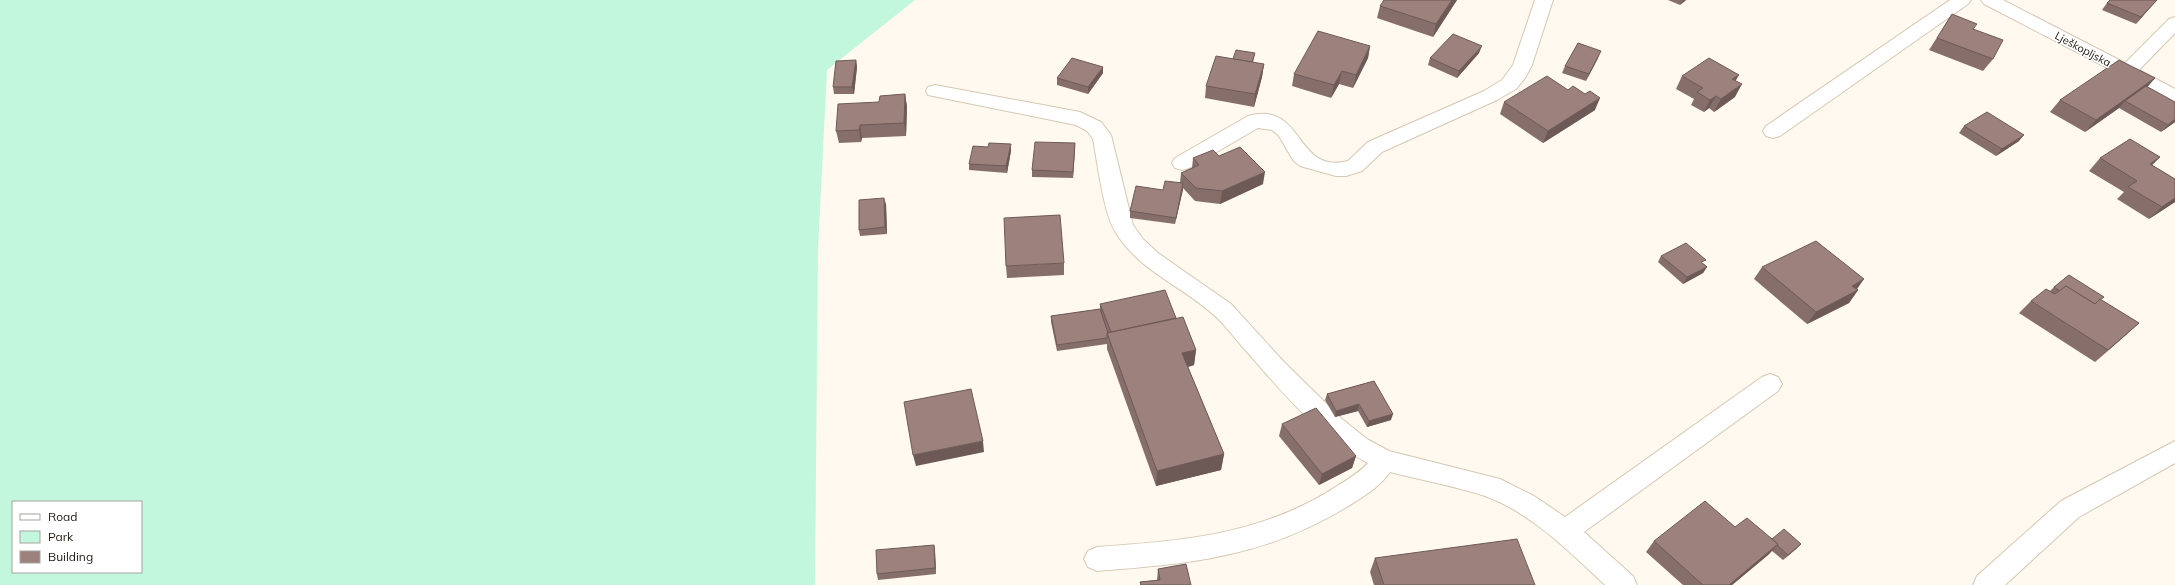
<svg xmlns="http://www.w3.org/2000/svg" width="2175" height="585" viewBox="0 0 2175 585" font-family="Mulish,sans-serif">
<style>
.green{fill:#c2f7de;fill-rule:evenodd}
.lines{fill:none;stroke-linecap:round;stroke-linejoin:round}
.minor-casing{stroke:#d6c7b1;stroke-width:2}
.minor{fill:#fff;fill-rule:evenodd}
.wall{fill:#866f6b}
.shaded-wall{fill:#6d5a57}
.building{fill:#9c817c;stroke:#6d5a57}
.labels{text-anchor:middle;stroke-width:3;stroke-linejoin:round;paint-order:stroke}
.street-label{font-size:11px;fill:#1e1910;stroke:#fff}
</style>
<rect width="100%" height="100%" fill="#fff9f0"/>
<path class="green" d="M0,0H915L827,70L818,249L815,585H0ZM13,502H141V572H13Z"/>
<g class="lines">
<g class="minor-casing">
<g id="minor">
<path d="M1535,0H1553L1532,65L1525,78L1516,89L1497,100L1382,152L1362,171L1346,176H1336L1300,166L1293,160L1279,136L1272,130L1258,128L1189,168L1182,170L1175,168L1172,163L1175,158L1248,116C1305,100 1294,175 1348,161L1368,142L1484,91L1502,80L1513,65Z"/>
<polygon points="1950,0 1971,0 1968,4 1780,136 1773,138 1766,136 1763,131 1766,126"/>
<polygon points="1981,0 2003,0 2125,63 2169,19 2175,17 2175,33 2139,70 2175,89 2175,103 1984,4"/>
<path d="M935,85L1080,112L1101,122L1111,135L1133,225L1143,239L1158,253L1231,304L1284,362L1342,419L1367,439L1389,451L1500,479L1534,496L1565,517L1762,377L1770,374L1778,377L1782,384L1778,391L1584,532L1633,576L1637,585H1605C1571,553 1530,512 1485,496C1454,486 1421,480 1390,472C1379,488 1361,498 1345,508C1264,557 1189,564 1097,571L1088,567L1084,559L1088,551L1097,547C1179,541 1253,536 1326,493C1340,484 1356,476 1368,463C1320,438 1283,393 1248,353C1237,341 1227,327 1215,316C1183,286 1140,272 1116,233C1103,212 1098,165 1093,139L1087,131L1076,125L928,95L926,91L928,87Z"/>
<polygon points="2175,441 2175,463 2079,517 2005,585 1973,585 1977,576 2061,501"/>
</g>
</g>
<use href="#minor" class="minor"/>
</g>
<g class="wall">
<polygon points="1384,0 1457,0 1433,37 1377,18 1380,6"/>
<polygon points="1668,0 1686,0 1680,5"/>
<polygon points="2157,0 2136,24 2102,10 2107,3"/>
<polygon points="1952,14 1973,29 1993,59 1983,71 1929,50"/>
<polygon points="1370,46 1368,58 1353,88 1339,84 1331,98 1292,86 1294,74"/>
<polygon points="1255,53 1253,63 1264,64 1262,77 1254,107 1205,98 1206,86 1233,59"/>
<polygon points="1479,53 1457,78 1428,65 1430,58"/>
<polygon points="1598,58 1586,81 1562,73 1565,66"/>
<polygon points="856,60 857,67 854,94 834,94 833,87"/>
<polygon points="1103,73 1088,94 1057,85 1057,78"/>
<polygon points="1682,76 1736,81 1735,97 1714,112 1709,108 1704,112 1691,105 1694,99 1676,89"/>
<polygon points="2155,78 2147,87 2175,122 2161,132 2119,108 2085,132 2050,112 2060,100"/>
<polygon points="1568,90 1585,94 1595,110 1543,143 1500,114 1504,102"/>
<polygon points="905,94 907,107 906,136 862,138 861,142 839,143 836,131 879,102"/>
<polygon points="1964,126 2019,141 1996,156 1959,133"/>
<polygon points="1075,143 1073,178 1032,177 1032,170"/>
<polygon points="1011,151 1007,173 969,170 969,164"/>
<polygon points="1219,156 1263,184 1220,204 1195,201 1183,188 1175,224 1130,218 1130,211 1163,190 1180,183 1181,173 1192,168 1193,158"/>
<polygon points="2160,157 2152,165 2175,179 2175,202 2149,219 2117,199 2124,192 2089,171 2100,158"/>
<polygon points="886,204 887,234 860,236 859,230"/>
<polygon points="1661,256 1704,264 1707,267 1703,273 1683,284 1658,262"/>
<polygon points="1064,263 1064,275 1007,278 1006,266"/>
<polygon points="1762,267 1857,289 1858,290 1849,303 1807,324 1754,279"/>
<polygon points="2054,287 2101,300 2139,323 2095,362 2019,313 2031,301 2050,291"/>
<polygon points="1100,304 1176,318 1196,350 1194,365 1188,367 1224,454 1221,470 1156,486 1107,349 1107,344 1057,351 1051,322 1051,316 1100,309"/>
<polygon points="1374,381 1391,420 1367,427 1358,411 1335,417 1325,400 1327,394"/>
<polygon points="1282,424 1356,456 1352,468 1319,485 1279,436"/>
<polygon points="1735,527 1772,539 1801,544 1796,549 1783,560 1772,551 1768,555 1732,585 1683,585 1646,552 1654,541"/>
<polygon points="934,545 935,551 936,574 878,580 877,574"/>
<polygon points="1375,558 1535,585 1374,585 1370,572"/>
<polygon points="1158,569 1191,585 1140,585 1140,582 1157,580"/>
</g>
<g class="shaded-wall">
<polygon points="1452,0 1457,0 1433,37 1436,24"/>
<polygon points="1683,0 1686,0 1680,5"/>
<polygon points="2157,0 2154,3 2136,24 2141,17"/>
<polygon points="1370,46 1368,58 1353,88 1356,75"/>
<polygon points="1482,46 1479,53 1457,78 1459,71"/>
<polygon points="1601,51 1598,58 1586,81 1589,74"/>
<polygon points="856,60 857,67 854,94 852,87"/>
<polygon points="1264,64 1262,77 1254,107 1255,94"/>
<polygon points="1103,67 1103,73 1088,94 1088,87"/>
<polygon points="1342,71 1339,84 1331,98 1334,85"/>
<polygon points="1739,75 1732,87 1732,79"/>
<polygon points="2155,78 2144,91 2125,101 2119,108 2085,132 2096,120"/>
<polygon points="1742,84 1735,97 1714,112 1721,99"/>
<polygon points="905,94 907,107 906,136 904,123"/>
<polygon points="1716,96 1709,108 1704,112 1710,100"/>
<polygon points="1600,98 1595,110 1543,143 1548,131"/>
<polygon points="2175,119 2175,122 2161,132 2168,125"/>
<polygon points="860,125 862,138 861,142 859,130"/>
<polygon points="2024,135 2019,141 1996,156 2002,149"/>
<polygon points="1075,143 1075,150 1073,178 1073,172"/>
<polygon points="1011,144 1011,151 1007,173 1006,166"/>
<polygon points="2160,157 2148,169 2150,164"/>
<polygon points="1265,172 1263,184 1220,204 1222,191"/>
<polygon points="1183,183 1183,190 1175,224 1176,218"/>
<polygon points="884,198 886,204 887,234 885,227"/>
<polygon points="2175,198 2175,202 2149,219 2162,207"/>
<polygon points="1707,267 1703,273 1683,284 1687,277"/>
<polygon points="1864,279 1855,292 1852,286"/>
<polygon points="1858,290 1849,303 1807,324 1816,312"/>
<polygon points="2139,323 2126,335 2095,362 2108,350"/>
<polygon points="1196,350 1194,365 1181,369 1182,353"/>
<polygon points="1359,404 1358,411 1335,417 1336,411"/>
<polygon points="1393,414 1391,420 1367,427 1369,421"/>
<polygon points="983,441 984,452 916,466 913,455"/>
<polygon points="1224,454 1221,470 1156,486 1157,471"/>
<polygon points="1356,456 1352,468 1319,485 1322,474"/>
<polygon points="1778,544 1768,555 1732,585 1729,585"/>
<polygon points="1801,544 1796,549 1783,560 1788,555"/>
<polygon points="934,545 935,551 936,574 935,568"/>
</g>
<g class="building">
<polygon points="1384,0 1452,0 1436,24 1380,6"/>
<polygon points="2110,0 2157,0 2141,17 2107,3"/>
<polygon points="1952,14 1977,24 1973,29 2003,40 1993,59 1937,38"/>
<polygon points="1318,31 1370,46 1356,75 1342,71 1334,85 1294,74"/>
<polygon points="1453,34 1482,46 1459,71 1430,58"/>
<polygon points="1578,43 1601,51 1589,74 1565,66"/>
<polygon points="1236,50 1255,53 1252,62 1233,59"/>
<polygon points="1216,56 1264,64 1255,94 1206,86"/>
<polygon points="1072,58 1103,67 1088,87 1057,78"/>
<polygon points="1709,58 1739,75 1732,79 1742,84 1721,99 1716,96 1710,100 1697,92 1703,88 1682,76"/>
<polygon points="856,60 852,87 833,87 836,61"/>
<polygon points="2119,60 2155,78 2096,120 2060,100"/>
<polygon points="1547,76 1568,90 1573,86 1585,94 1590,91 1600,98 1548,131 1504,102"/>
<polygon points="2146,86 2175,102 2175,119 2168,125 2125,101"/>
<polygon points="905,94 904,123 860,125 859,130 836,131 838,104 879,102 880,96"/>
<polygon points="1987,112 2024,135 2002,149 1964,126"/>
<polygon points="2130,139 2160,157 2150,164 2175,179 2175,198 2162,207 2128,187 2137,181 2100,158"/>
<polygon points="1035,142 1075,143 1073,172 1032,170"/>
<polygon points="989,143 1011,144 1006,166 969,164 973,146 988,147"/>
<polygon points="1240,147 1265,172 1222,191 1196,188 1181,173 1199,165 1193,158 1213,150 1219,156"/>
<polygon points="1165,181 1183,183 1176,218 1130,211 1136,186 1163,190"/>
<polygon points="884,198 885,227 859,230 859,200"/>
<polygon points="1060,215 1064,263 1006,266 1004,218"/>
<polygon points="1816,241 1864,279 1852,286 1858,290 1816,312 1762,267"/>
<polygon points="1686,243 1706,260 1701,262 1707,267 1687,277 1661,256"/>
<polygon points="2069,275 2104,297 2095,304 2066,286 2060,291 2054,287"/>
<polygon points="2066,286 2095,304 2100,299 2139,323 2108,350 2031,301 2046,289 2055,294"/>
<polygon points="1165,290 1176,318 1111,332 1100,304"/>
<polygon points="1100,309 1108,333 1107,333 1107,338 1057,345 1051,316"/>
<polygon points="1183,317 1196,350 1182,353 1224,454 1157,471 1107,333"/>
<polygon points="1374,381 1393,414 1369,421 1359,404 1336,411 1327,394"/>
<polygon points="971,389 983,441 913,455 904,402"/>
<polygon points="1316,408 1356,456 1322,474 1282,424"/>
<polygon points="1705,501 1735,527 1747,518 1778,544 1729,585 1703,585 1654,541"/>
<polygon points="1784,529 1801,544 1788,555 1777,545 1778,544 1772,539"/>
<polygon points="1517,539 1535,585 1384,585 1375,558"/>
<polygon points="934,545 935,568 877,574 876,550"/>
<polygon points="1186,564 1191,585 1141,585 1140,582 1160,580 1158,569"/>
</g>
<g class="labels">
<g class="street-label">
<text transform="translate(2083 49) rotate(28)" y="4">Lješkopljska</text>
</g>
</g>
<rect x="12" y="501" width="130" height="72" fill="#ffffff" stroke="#a5a39f"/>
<rect x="20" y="514" width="20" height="6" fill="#ffffff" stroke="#a5a39f"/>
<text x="48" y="521" font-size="12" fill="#1e1910">Road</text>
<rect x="20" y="531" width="20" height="12" fill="#c2f7de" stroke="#a5a39f"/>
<text x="48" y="541" font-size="12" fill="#1e1910">Park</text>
<rect x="20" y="551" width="20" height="12" fill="#9c817c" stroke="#a5a39f"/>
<text x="48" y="561" font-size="12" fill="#1e1910">Building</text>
</svg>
